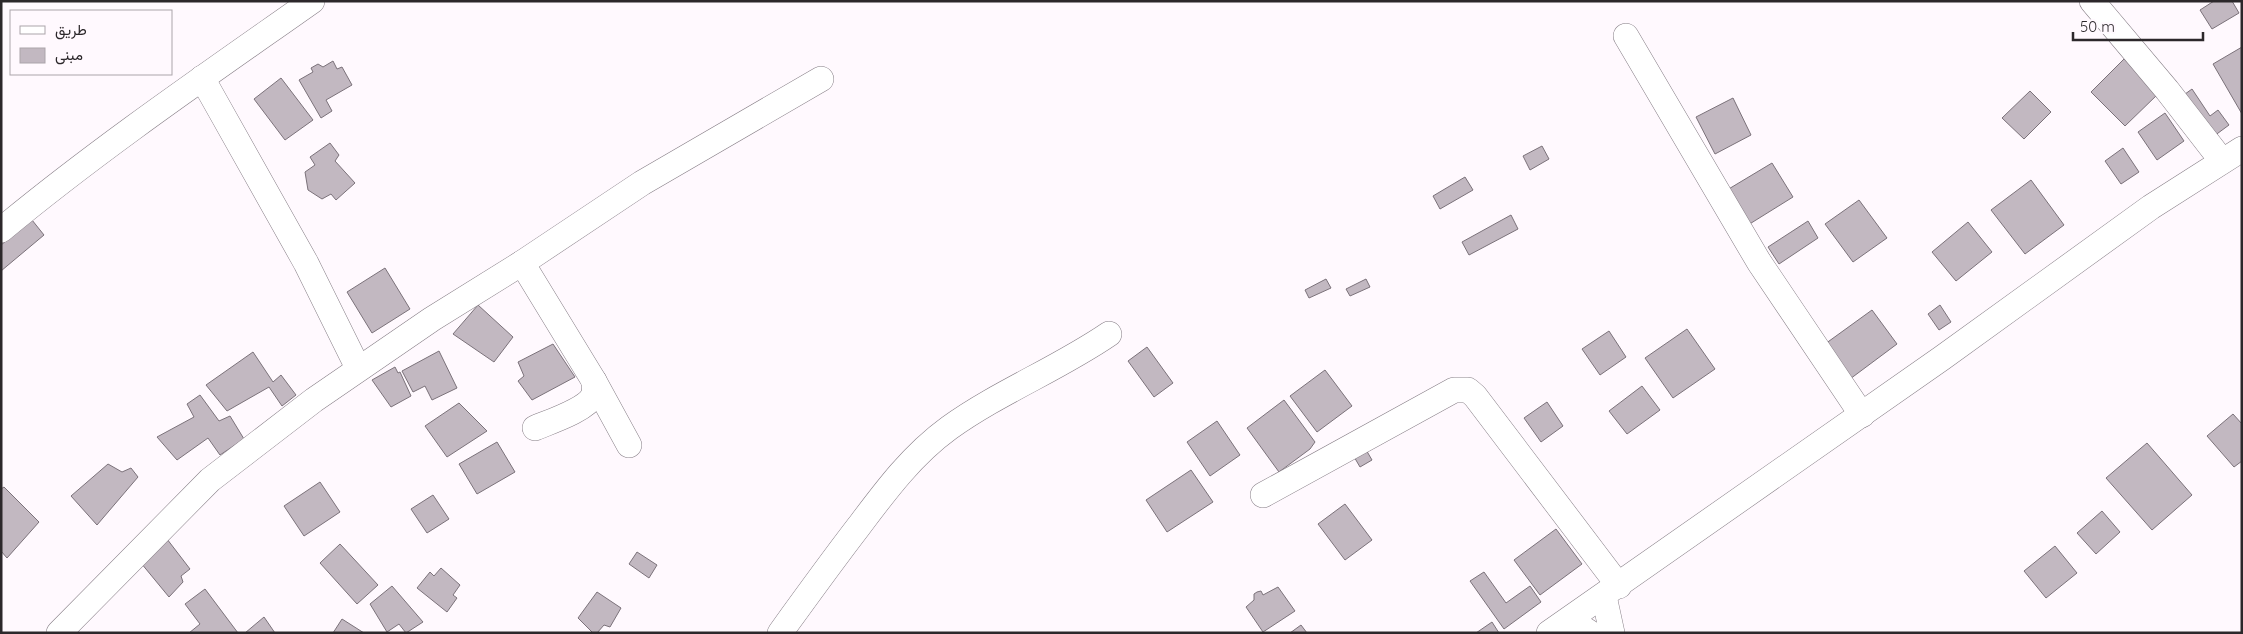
<svg xmlns="http://www.w3.org/2000/svg" width="2243" height="634" viewBox="0 0 2243 634" font-family="Quicksand,Vazirmatn,sans-serif">
<style>
.building{fill:#c2b8c1;stroke:#7b727a}
.lines{fill:none;stroke-linecap:round;stroke-linejoin:round}
.minor-casing{stroke:#867e86;stroke-width:26}
.minor{stroke:#fff;stroke-width:25}
</style>
<rect width="100%" height="100%" fill="#fff9fe"/>
<g class="building">
<polygon points="2214,1 2232,1 2239,13 2212,29 2200,10"/>
<polygon points="2242,47 2242,114 2213,64"/>
<polygon points="2124,59 2158,94 2125,126 2091,92"/>
<polygon points="333,61 337,69 342,67 352,85 326,100 332,111 321,118 299,80 313,72 311,68 318,64 323,67"/>
<polygon points="281,78 313,120 285,140 254,99"/>
<polygon points="2192,89 2210,116 2218,110 2229,125 2210,139 2181,97"/>
<polygon points="2030,91 2051,112 2024,139 2002,118"/>
<polygon points="1733,98 1751,135 1715,154 1696,117"/>
<polygon points="2165,113 2184,141 2157,160 2138,132"/>
<polygon points="330,143 339,155 335,161 355,183 336,200 331,194 322,199 308,190 305,172 315,165 310,157"/>
<polygon points="1542,146 1549,159 1530,170 1523,156"/>
<polygon points="2123,148 2139,172 2121,184 2105,161"/>
<polygon points="1772,163 1793,197 1748,225 1727,190"/>
<polygon points="1465,177 1473,190 1440,209 1433,196"/>
<polygon points="2031,180 2064,225 2025,254 1991,210"/>
<polygon points="1859,200 1887,238 1853,262 1825,224"/>
<polygon points="1511,215 1518,229 1469,255 1462,242"/>
<polygon points="32,220 44,235 1,271 1,245"/>
<polygon points="1808,221 1818,238 1779,264 1768,247"/>
<polygon points="1968,222 1992,252 1956,281 1932,252"/>
<polygon points="385,268 410,309 372,333 347,292"/>
<polygon points="1326,279 1331,288 1309,298 1305,290"/>
<polygon points="1366,279 1370,287 1350,296 1346,289"/>
<polygon points="478,305 513,337 494,362 453,334"/>
<polygon points="1940,305 1951,322 1939,330 1928,314"/>
<polygon points="1872,310 1897,344 1850,379 1825,344"/>
<polygon points="1687,329 1715,369 1673,398 1645,358"/>
<polygon points="1609,331 1626,357 1600,375 1582,349"/>
<polygon points="553,344 575,377 532,400 518,381 524,376 518,362"/>
<polygon points="1147,347 1173,383 1154,397 1128,361"/>
<polygon points="439,351 457,388 432,400 425,386 413,392 402,371"/>
<polygon points="253,352 273,382 281,375 296,395 282,406 269,387 227,411 206,385"/>
<polygon points="395,367 398,373 400,372 411,396 391,407 372,380"/>
<polygon points="1325,370 1352,406 1317,432 1290,396"/>
<polygon points="1642,386 1660,410 1627,434 1609,411"/>
<polygon points="200,395 219,421 230,416 244,439 220,455 208,438 177,460 157,437 194,417 187,404"/>
<polygon points="1284,400 1315,442 1310,449 1279,472 1247,428"/>
<polygon points="1547,402 1563,426 1541,442 1524,418"/>
<polygon points="459,403 487,431 447,457 425,426"/>
<polygon points="2233,414 2242,424 2242,461 2234,467 2207,436"/>
<polygon points="1217,421 1240,455 1210,476 1187,442"/>
<polygon points="497,442 515,472 477,494 459,464"/>
<polygon points="2147,443 2192,495 2152,530 2106,478"/>
<polygon points="1365,448 1372,460 1360,467 1353,455"/>
<polygon points="108,464 122,472 131,468 138,477 97,525 71,496"/>
<polygon points="1191,470 1213,502 1167,532 1146,500"/>
<polygon points="320,482 340,512 304,536 284,506"/>
<polygon points="4,487 39,522 7,558 1,551 1,489"/>
<polygon points="433,495 449,519 427,533 411,509"/>
<polygon points="1345,504 1372,540 1345,560 1318,524"/>
<polygon points="2102,511 2120,532 2096,554 2077,533"/>
<polygon points="1556,529 1582,564 1540,595 1514,560"/>
<polygon points="167,539 190,569 181,576 183,582 169,597 141,563"/>
<polygon points="340,544 378,585 357,604 320,563"/>
<polygon points="2055,546 2077,573 2046,598 2024,571"/>
<polygon points="637,552 657,565 649,578 629,564"/>
<polygon points="441,568 460,585 453,595 457,598 447,612 417,588 430,572 434,576"/>
<polygon points="1484,572 1506,603 1530,586 1541,602 1504,629 1470,581"/>
<polygon points="392,586 423,622 406,633 399,624 387,632 370,604"/>
<polygon points="1278,587 1295,611 1263,632 1246,607 1254,600 1254,594 1257,592 1261,591 1263,595"/>
<polygon points="205,589 238,633 189,633 200,624 185,604"/>
<polygon points="597,592 621,608 610,627 604,625 597,633 593,633 578,618"/>
<polygon points="264,617 275,633 245,633"/>
<polygon points="342,619 364,633 333,633"/>
<polygon points="1492,622 1499,633 1476,633"/>
<polygon points="1301,625 1307,633 1290,633"/>
</g>
<g class="lines">
<g class="minor-casing">
<g id="minor">
<polyline points="2092,1 2167,90 2222,161"/>
<polyline points="1626,36 1759,262 1862,415"/>
<polyline points="202,78 306,263 358,368"/>
<path d="M1,230C100,148 207,75 312,1"/>
<polyline points="522,263 594,381 629,445"/>
<path d="M535,428C549,422 586,410 593,396C595,392 594,386 594,381"/>
<polyline points="1263,495 1454,390 1468,390 1475,396 1619,586"/>
<polyline points="1604,596 1612,633"/>
<polyline points="1570,620 1590,633"/>
<polyline points="59,633 210,480 314,400 432,319 522,263 642,183 821,79"/>
<path d="M780,633C806,597 832,561 859,526C886,490 912,455 949,428C999,392 1058,369 1109,334"/>
<polyline points="1549,633 1942,358 2151,207 2242,149"/>
</g>
</g>
<use href="#minor" class="minor"/>
</g>
<rect width="2243" height="634" fill="none" stroke="#2c282b" stroke-width="5"/>
<rect x="10" y="10" width="162" height="65" fill="#fff9fe" stroke="#aba5aa"/>
<rect x="20" y="26" width="25" height="8" fill="#ffffff" stroke="#aba5aa"/>
<text x="55" y="35" font-size="15" fill="#2c282b">طريق</text>
<rect x="20" y="48" width="25" height="15" fill="#c2b8c1" stroke="#aba5aa"/>
<text x="55" y="60" font-size="15" fill="#2c282b">مبنى</text>
<path d="M2073 32v8h130v-8" fill="none" stroke="#2c282b" stroke-width="2.5"/>
<text x="2080" y="32" font-size="15" fill="#2c282b" stroke="#fff9fe" stroke-width="4" paint-order="stroke">50 m</text>
</svg>
